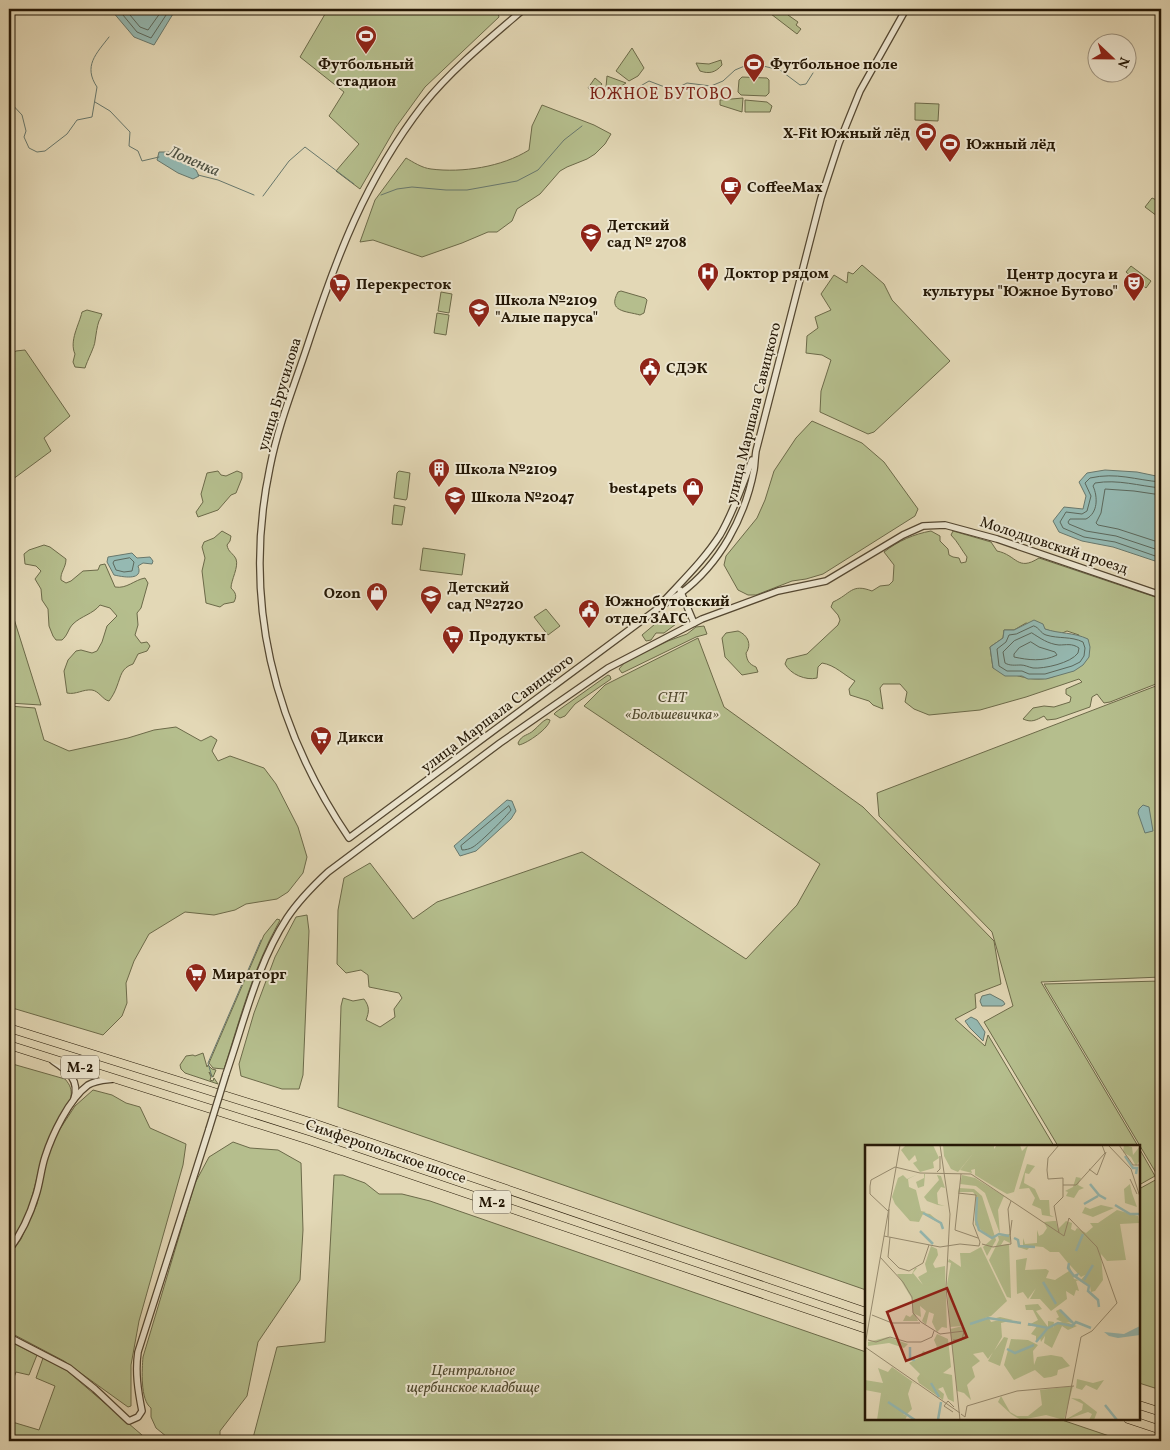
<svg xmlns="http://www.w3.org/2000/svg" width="1170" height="1450" viewBox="0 0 1170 1450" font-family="Vollkorn,serif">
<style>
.green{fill:#b5be8d;stroke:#6c6a49;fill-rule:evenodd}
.water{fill:#95b9b2;stroke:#68786d}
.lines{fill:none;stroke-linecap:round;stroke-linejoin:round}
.shore{stroke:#5c685c;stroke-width:1}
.stream{stroke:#68786d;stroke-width:1}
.tertiary-casing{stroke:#544731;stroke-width:8}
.motorway-casing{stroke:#241705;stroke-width:9}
.tertiary{stroke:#ede6d0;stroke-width:5.5}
.motorway{stroke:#e3d8b6;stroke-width:8}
.tertiary-bridge-casing{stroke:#544731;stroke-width:8;stroke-linecap:butt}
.tertiary-bridge{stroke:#ede6d0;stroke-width:5.5}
.labels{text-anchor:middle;stroke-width:4;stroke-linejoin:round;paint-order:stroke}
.shield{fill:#ede6d0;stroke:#605542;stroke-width:1}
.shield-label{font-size:14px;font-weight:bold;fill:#241705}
.poi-label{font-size:15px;font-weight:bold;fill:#241705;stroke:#ede6d0;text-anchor:start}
.street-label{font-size:15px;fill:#241705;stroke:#ede6d0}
.park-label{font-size:15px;font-style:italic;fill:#50492e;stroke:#ede6d0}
.neighbourhood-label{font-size:16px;letter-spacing:1px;fill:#7a1f14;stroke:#ede6d0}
.water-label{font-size:16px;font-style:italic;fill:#4c5042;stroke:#ede6d0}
.inset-river{fill:none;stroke:#95b9b2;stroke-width:2.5}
.inset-road{fill:none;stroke:#978b6f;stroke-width:1}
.view{fill:#8f2418;fill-opacity:0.15;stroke:#8f2418;stroke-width:2.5}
.inset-edge{fill:none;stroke:#241705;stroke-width:2.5}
</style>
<rect width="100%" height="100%" fill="#e3d8b6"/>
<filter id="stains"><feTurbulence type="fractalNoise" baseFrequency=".004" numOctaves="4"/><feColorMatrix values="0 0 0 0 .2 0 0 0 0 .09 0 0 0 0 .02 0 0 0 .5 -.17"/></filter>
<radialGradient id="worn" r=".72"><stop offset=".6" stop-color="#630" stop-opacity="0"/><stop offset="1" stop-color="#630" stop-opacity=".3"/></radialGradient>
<g class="green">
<polygon points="328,9 497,9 499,17 425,87 396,127 360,189 336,171 359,144 329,116 344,92 300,57"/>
<polygon points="775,9 793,9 788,15 798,22 796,25 801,29 797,34 771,14"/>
<polygon points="632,48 644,68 638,76 629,81 616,71"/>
<path d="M721,60L722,65C715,73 709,74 700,71L696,63L709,64Z"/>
<polygon points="607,76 626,83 615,90 606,87"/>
<polygon points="742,77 767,78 769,80 769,93 766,96 741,95 738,92 739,80"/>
<polygon points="595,78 602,84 595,93 588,88"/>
<polygon points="743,98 742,112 720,105 720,100"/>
<polygon points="745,100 767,102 772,106 770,112 745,112"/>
<polygon points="915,103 939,104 938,121 915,120"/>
<path d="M542,105L594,125L611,134L605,144L595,154L587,159L567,167L560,171L540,194L517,209L512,221L497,232H488L462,243L422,257L373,240L360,242L375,200L406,158C413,162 422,168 431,169C462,173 502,167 529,150L532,126Z"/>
<polygon points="1152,198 1161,202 1161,219 1145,207"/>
<polygon points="862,265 884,284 892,300 950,361 874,432 868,434 820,412 821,391 831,360 822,355 806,353 807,336 818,328 815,317 831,310 821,294 834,275 847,283 848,272 853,274"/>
<polygon points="1131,266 1151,281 1146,288 1126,272"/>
<path d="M621,291L645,298L647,300L644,313L640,315C626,311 607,312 618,292Z"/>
<polygon points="441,292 452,294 449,313 438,311"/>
<path d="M87,310L102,314C101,317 100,319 99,321C97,326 96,335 95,341C95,346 87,361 85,368L75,367L73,362L75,354C69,341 79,325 82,312Z"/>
<polygon points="437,313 449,315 446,335 434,333"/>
<polygon points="25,350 70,416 44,438 51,451 9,482 9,354 10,355 16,351"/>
<polygon points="812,421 862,443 884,462 918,509 915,516 823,574 806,579 792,581 756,595 748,595 738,590 724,565 726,556 757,518 765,500 774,471 796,438"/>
<polygon points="218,471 221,475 226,476 237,471 242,473 242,478 236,493 231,495 218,510 198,517 196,512 203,502 201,494 207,473"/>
<polygon points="399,471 410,473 407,498 406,500 394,498 397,473"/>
<polygon points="394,505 405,507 402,525 392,524"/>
<path d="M222,531L231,536L230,541L227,545C228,552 233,553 236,559C239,567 231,580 231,588C236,593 237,596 234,602L224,604L220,607L206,603L202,571L205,558L202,547L204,542L214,538Z"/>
<path d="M931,531L940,536V541L948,549L949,555L953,557L959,558L961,563L966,562L967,557C961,549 958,542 951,535L953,531L991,542L997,551C1017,555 1017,572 1039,558L1161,599V682L1110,702L1104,703L1097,694L1092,697L1090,707L1056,719L1047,720L1044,716C1036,720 1032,723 1023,719L1033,708L1044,706L1054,707L1070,702L1071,697L1066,694V689L1082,682L1079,679L1026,697L980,710L929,715L914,709L905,702L907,692L900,684H883L880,688L883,709L873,705L869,701L850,695L849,689L855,681C844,675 835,665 822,663L818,667L817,678C806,681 790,674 785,664L787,659L807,654L838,625L840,620L838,615L831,607L833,602C851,594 851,583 872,591L880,586L889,585L893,581L894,565L884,552C898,541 914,534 931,531ZM1026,623L1060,634L1067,631L1079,635L1055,676C1033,684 1014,674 993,668L990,647L1003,638L1004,630H1014Z"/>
<path d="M44,545L50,547L66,559C66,568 60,572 61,580L66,583L71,581L83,571L98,570L100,565L105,564L115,587C127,589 134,580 145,578L148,583L141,608L137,613L138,625L135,635L141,643L147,642L150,646L147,651L138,654L133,664C121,668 121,676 117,686C115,692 112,697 109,701C103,700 99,691 92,690C83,689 76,695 67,693L64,671L68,660L76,651L81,650L92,653L97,651L102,642L107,626L117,616L110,608L100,605C93,614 81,616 73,624C68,629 68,635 62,640H56L53,636L49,626L48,609L42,600L41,589L35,579L41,571L36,566L25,564L24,554L29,550Z"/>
<polygon points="423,548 465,554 462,575 420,570"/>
<polygon points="9,603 41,705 9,703"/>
<polygon points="546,609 560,626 548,635 534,617"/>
<polygon points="661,619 676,621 676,624 664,633 656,633 651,640 646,641 642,635"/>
<polygon points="704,626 707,634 696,637 622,673 619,669 625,662 668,641 687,634 696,627"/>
<path d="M738,631C748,635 752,645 746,653C747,661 749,664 756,667L758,672L742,675L725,657L722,638L726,633Z"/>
<path d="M698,638L724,707L863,807L994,941L1001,984L975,994L976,1008L955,1019L985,1046L988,1035L1054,1146H866V1290L338,1107L341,1006L343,998L353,1001L364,999C370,1007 369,1012 366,1020L380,1027L395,1017L394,1009L402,998L399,993L369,987L368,975L361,970L346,973L337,964L338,910L344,878L370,863L413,919L437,902L582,852L746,959L797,905L820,864L584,706L605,685Z"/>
<polygon points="608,675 610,676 611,679 575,704 565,716 560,718 554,714 556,712"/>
<polygon points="1161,684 1161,977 1041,982 1138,1146 1058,1146 984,1022 1013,1006 992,932 879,816 877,793"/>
<polygon points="9,706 35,708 44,740 69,751 128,738 154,730 176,727 201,741 211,736 217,740 212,751 218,761 230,756 264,768 276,784 298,827 307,857 303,873 288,892 277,899 246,904 235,910 214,915 185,912 149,934 134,961 126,983 127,1003 122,1016 103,1035 9,1007"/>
<path d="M547,719L550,720C549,728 528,743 519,745L518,743C522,734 528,736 534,730C539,726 541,722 547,719Z"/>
<polygon points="307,915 309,931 303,1075 299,1089 282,1089 241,1076 239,1064 254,1013 275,957 296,917"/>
<path d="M277,919L280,920L279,922C253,968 240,1019 224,1069L213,1068L209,1063L264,935Z"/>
<polygon points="1161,981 1161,1390 1139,1383 1139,1189 1159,1178 1044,984"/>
<polygon points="203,1053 207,1067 208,1065 212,1069 216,1070 213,1077 209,1072 211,1077 210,1080 213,1081 214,1078 218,1084 185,1073 181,1069 180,1065 186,1056 193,1055 195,1056"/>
<path d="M9,1063L65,1079C70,1085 72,1089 71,1097C69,1107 56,1124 51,1134C34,1170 35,1214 9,1245Z"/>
<polygon points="93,1090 112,1095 126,1103 140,1107 150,1128 186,1144 183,1165 139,1321 131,1365 131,1406 128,1407 64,1361 9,1332 9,1256 21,1239 37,1204 48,1155 56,1135 75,1106"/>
<path d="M233,1142L250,1148L278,1150L301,1163L303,1230L300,1280L258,1342L247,1396L220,1431V1441H172L156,1428L151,1417V1408C140,1400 142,1369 143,1357L195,1183L209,1157Z"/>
<polygon points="1139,1148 1155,1176 1139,1185"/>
<polygon points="334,1175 343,1175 365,1183 379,1194 402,1194 430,1201 866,1352 866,1419 1059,1419 1124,1441 254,1441 253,1438 277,1347 325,1342"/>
<polygon points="9,1341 37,1355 29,1375 16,1372 9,1391"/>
<polygon points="43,1358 66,1370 149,1441 9,1441 9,1421 39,1430 55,1386 36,1378"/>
</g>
<g class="water">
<polygon points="114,9 176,9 154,45 134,37 112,11"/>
<polygon points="159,152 171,152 196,170 199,176 193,179 178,173 157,160"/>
<polygon points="1105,470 1137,472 1161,477 1161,563 1113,547 1082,541 1059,532 1053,521 1064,507 1083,509 1086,496 1079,482 1087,473"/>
<path d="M132,553L137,558L150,557L153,561L152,564L143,563L138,566C144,581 123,577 114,575L107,562L108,557Z"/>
<path d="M1034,620L1043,624L1045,629C1060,634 1073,632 1088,639L1090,647L1089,657L1083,665L1074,671L1046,679H1028L1022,676H1005L993,668L990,647L1003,638L1004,630H1014Z"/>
<polygon points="507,800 512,801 516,811 511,819 476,851 460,856 454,846"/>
<polygon points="1143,805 1149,807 1153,831 1145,833 1138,813 1139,809"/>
<polygon points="990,994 1003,1001 1005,1004 1002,1006 982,1006 980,1001 982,996"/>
<polygon points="971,1017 977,1020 985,1032 983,1041 970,1028 965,1021"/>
</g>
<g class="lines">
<g class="shore">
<polyline points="118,9 137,32 151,38 170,9"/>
<polyline points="125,9 140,27 148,30 163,9"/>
<path d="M1161,482C1135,480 1117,472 1090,478L1085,483L1091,496L1087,511L1082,514L1066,512L1060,522L1063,528L1084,537L1115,542L1161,558"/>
<path d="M1161,488C1139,486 1118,479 1095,483L1093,486C1098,497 1098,513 1086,519H1070L1068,522L1069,524L1086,531L1116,536L1161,551"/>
<polyline points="1161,495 1134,491 1105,489 1101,513 1096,523 1098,525 1118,529 1161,543"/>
<polygon points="130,558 134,562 132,571 124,572 116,570 113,563 114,561"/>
<path d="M1034,626C1040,628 1040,633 1046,635C1059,639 1071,636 1083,642L1085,648L1084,656L1080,662L1072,666L1045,674H1029L1022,671H1007L999,666L997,649L1006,642L1009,635L1016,634Z"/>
<path d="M1032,633C1040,638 1048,644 1059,645C1066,645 1072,643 1079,648L1078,653C1071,663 1044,669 1033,668C1028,667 1025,665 1021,665C1015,665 1010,666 1005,663L1003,652L1014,641Z"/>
<path d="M1031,642L1039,647L1055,652L1057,655C1043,662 1028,660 1014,657V654L1019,648Z"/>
<path d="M509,806L511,810C507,816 480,843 473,847C470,849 465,850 462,850L461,846Z"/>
</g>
<g class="stream">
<polyline points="632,91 649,81 670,89 677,88 687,83 711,86 723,81 735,70 747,65 763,66 780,70 800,85 806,84 813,73"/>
<path d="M9,101L22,115L26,131L24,137L29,148L37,152L45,151L67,134L77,120L92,117L97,87C83,66 96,54 109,37"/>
<polyline points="95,102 110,111 130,132 129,146 138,151 142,161 159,157"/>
<polyline points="198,175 218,180 254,195"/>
<polyline points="381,195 397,189 412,187 446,190 467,190 517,181 538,170 564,140 582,126"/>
<polyline points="263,196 289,161 305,147 354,184"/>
<polyline points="212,1077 208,1063 261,940"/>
</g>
<g class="tertiary-casing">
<g id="tertiary">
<path d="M524,9C489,39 452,69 423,105C365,180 336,258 307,347C294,386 278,426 270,467C242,600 273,726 349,838L656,610C664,604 673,599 681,593C720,564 745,517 754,470C755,464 755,457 756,451L821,198L839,143L860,91L906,9"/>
<polyline points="680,590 694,623"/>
<path d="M662,603C682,581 704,560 720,535C734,511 742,486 752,460"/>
<path d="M53,1061C68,1071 80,1080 74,1099"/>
<path d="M226,1074C244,1022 257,964 287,918C299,900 313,886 328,872L500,743L608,668L702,619L778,591L826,581L903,535L923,526L945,525L997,539L1161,595"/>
<path d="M9,1250C21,1234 30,1215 36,1195C40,1183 41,1169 45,1157C52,1135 69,1099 88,1085C96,1080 106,1080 114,1079"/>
<path d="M9,1337L69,1368L95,1389L129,1421L138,1417L142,1411C138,1391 135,1372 138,1352L209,1129"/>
</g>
</g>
<g class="motorway-casing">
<g id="motorway">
<polyline points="9,1028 313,1123 866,1312"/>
<polyline points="9,1045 309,1140 866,1329"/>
<polyline points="1139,1405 1161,1412"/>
<polyline points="1128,1419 1161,1430"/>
</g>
</g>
<use href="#tertiary" class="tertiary"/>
<use href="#motorway" class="motorway"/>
<g class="tertiary-bridge-casing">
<polyline id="tertiary-bridge" points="209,1129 226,1074"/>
</g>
<use href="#tertiary-bridge" class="tertiary-bridge"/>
</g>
<defs>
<g id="stadium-pin" transform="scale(1.125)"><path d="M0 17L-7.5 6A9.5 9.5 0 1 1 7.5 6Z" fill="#8f2418" stroke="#ede6d0"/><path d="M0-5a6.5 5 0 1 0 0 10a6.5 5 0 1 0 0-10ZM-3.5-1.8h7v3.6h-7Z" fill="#fff"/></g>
<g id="cafe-pin" transform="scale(1.125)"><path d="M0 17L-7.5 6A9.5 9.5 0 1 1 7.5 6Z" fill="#8f2418" stroke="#ede6d0"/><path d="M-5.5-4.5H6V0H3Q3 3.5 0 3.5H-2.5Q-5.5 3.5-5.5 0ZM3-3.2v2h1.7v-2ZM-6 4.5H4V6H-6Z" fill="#fff"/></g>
<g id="school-pin" transform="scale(1.125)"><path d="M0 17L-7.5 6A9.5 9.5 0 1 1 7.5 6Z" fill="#8f2418" stroke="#ede6d0"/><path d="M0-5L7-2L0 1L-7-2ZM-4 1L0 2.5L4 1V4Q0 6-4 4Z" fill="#fff"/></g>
<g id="hospital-pin" transform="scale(1.125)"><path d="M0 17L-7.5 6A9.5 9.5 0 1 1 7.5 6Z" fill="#8f2418" stroke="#ede6d0"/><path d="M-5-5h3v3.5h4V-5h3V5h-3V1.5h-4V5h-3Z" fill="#fff"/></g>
<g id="theatre-pin" transform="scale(1.125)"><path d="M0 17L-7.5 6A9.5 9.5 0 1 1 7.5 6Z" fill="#8f2418" stroke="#ede6d0"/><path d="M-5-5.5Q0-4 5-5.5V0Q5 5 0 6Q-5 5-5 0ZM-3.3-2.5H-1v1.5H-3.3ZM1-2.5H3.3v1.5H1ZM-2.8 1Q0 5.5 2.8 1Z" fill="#fff"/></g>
<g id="supermarket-pin" transform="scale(1.125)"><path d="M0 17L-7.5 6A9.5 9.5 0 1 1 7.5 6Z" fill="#8f2418" stroke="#ede6d0"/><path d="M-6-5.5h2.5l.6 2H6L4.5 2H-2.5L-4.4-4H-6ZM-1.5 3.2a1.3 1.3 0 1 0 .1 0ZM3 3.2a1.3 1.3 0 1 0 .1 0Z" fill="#fff"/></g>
<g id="civic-pin" transform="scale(1.125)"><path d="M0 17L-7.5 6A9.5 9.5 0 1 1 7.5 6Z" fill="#8f2418" stroke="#ede6d0"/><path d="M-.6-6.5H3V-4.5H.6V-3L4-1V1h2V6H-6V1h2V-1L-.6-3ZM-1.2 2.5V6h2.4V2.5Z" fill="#fff"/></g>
<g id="building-pin" transform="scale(1.125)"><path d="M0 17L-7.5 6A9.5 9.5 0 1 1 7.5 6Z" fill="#8f2418" stroke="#ede6d0"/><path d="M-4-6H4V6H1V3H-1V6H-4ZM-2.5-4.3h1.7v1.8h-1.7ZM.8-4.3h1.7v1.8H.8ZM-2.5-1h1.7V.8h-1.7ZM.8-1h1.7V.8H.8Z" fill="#fff"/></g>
<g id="shop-pin" transform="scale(1.125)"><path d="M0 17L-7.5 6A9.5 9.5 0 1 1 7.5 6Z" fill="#8f2418" stroke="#ede6d0"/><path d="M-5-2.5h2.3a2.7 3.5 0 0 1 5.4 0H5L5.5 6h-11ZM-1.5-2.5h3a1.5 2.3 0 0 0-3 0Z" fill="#fff"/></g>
</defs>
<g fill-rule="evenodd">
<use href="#stadium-pin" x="366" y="36"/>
<use href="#stadium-pin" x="754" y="64"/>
<use href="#stadium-pin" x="926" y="133"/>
<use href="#stadium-pin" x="950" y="144"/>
<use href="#cafe-pin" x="731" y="187"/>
<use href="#school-pin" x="591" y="234"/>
<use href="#hospital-pin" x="708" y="273"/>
<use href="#theatre-pin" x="1134" y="283"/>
<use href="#supermarket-pin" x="340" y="284"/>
<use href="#school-pin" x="479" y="309"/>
<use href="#civic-pin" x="650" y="368"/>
<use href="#building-pin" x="439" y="469"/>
<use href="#shop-pin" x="693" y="488"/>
<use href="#school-pin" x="455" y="497"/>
<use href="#shop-pin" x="377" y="593"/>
<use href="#school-pin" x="431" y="596"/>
<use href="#civic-pin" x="589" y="610"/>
<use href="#supermarket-pin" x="453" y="636"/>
<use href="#supermarket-pin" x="321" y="737"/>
<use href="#supermarket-pin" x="196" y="974"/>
</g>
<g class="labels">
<g class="shield">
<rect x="61" y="1055.5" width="38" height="23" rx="4"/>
<rect x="473" y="1190.5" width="38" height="23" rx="4"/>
</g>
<g class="shield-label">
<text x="80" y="1072">М-2</text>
<text x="492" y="1207">М-2</text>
</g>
<g class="poi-label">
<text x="366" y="69" text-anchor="middle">Футбольный<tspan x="366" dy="17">стадион</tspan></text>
<text x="770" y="69">Футбольное поле</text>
<text x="910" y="138" text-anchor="end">X-Fit Южный лёд</text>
<text x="966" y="149">Южный лёд</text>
<text x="747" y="192">CoffeeMax</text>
<text x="607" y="230">Детский<tspan x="607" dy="17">сад № 2708</tspan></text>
<text x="724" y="278">Доктор рядом</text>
<text x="1118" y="279" text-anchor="end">Центр досуга и<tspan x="1118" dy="17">культуры "Южное Бутово"</tspan></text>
<text x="356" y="289">Перекресток</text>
<text x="495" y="305">Школа №2109<tspan x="495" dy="17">"Алые паруса"</tspan></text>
<text x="666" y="373">СДЭК</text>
<text x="455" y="474">Школа №2109</text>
<text x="677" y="493" text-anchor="end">best4pets</text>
<text x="471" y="502">Школа №2047</text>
<text x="447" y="592">Детский<tspan x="447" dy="17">сад №2720</tspan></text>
<text x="361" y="598" text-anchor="end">Ozon</text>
<text x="605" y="606">Южнобутовский<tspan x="605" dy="17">отдел ЗАГС</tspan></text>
<text x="469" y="641">Продукты</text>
<text x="337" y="742">Дикси</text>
<text x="212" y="979">Мираторг</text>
</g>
<g class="street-label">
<text transform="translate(279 394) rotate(-73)" y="5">улица Брусилова</text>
<text transform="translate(753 413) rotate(-76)" y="5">улица Маршала Савицкого</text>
<text transform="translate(1054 545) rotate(18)" y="5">Молодцовский проезд</text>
<text transform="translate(497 713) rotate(-37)" y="5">улица Маршала Савицкого</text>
<text transform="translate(386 1151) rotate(19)" y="5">Симферопольское шоссе</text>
</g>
<g class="park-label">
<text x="672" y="702">СНТ<tspan x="672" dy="17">«Большевичка»</tspan></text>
<text x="473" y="1375">Центральное<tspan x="473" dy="17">щербинское кладбище</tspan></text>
</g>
<g class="neighbourhood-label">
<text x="661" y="99">ЮЖНОЕ БУТОВО</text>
</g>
<g class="water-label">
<text transform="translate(194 160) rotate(23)" y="6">Лопенка</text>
</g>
</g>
<g transform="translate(865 1145)">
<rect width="275" height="275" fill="#e3d8b6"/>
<path d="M41,0H68L74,13L68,17L69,23L55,27L48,18L52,16L50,10L44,16L36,5ZM78,0H129V4L132,0H155L157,6L163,0L149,47L142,49L133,44L110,30V24L106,25L107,28L95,25L110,6L93,27L86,24L79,11ZM259,0L267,2L268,10L275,1V15L271,21L266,12L258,7ZM162,19L170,21L164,29L160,28L159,38L170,44L175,55H184L185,70L189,72L177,70L176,64L167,60L170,53L164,43L154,44ZM53,29L43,34L44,42L51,45L56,66L61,67L59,68L65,69L78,80L58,69L54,77L45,76L30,59L27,52L33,33L38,30L42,34L53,29H60L59,41L53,43L51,37L59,33V29ZM72,30L76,31L80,43L76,42L72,48L73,59L80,61L73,60L62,56L59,52L74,35ZM97,30L110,33L139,51L133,65L135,89L120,48L111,41L95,39ZM211,32L216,33L213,40L219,43L214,45L209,53L201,51L203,47L200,46L208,42ZM265,39L267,48L272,62L260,58L259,44ZM94,43L109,44L117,51L131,95L122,111L118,102L127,94L110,80L111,51L108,47H93ZM236,60L249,63L228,72L217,68L220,62L225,64ZM252,65L273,71L274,78L255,79L261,115L242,116L236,109L238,135L230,146L226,147L225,141L223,145V140L215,136L220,130L216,132L204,119L209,134L214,135L211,136L214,146L211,145L209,151L201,146L202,154L186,166L175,154H165L171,143L163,154L158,147L152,149L151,115L162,113L160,125L181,124L184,126L181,133L190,135L204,126L203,118L194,107H185L178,102L166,101L162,105L153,102L158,100V93L160,99L172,98V85L174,91L178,89L182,83L179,77L188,76H191L194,88V83L201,76L207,78L206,84L210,86L212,83L221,88L228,82L225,78H233ZM145,89V98L139,95L136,100L144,99L146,153L142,152L124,115L134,95L133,91ZM66,101L72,104L73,110L68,119L70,123L80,121L82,183L77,182L72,187L67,177L69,169L64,167L61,180L57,176L61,166L55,161L56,172L50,169L53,176H38L41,170L45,172L48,169L47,154L32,129H47L50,123H52L48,128L58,140L53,132L62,127L60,119ZM116,102L142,156L126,171L117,174L124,173L126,177L134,175L131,173L135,172L148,175L136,178L137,192L129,206L139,192L143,193L135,221L123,216L128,207L123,214L118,207L108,209L115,216L107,222L110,232L102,240L106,255L99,248L92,246L85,184L98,181L85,182L82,139L86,118L83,117L84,114L96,122L95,108H105ZM173,159L177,164L171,166L183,182V176L189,177L188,183L190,179L197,177L191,174L194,172L191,166L195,164L209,178L201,177L212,181L203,185L197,181L187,203L179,198L180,191L176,197L175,193L171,196V191L166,189L172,181H162L173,175L168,165H161L160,160ZM72,189L83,194L86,222L78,228L87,230L89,257L83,254L78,242L73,244L79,249L78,255L54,238L52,233L55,229L44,218L55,212L58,206L63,208L72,202L69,195ZM23,192L43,199L39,203L24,198L3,201V197ZM146,194L163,195L173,200L168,206L169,220L172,212L186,210L197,212L205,221L193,225L192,230L186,232L179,233L170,225L149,235L139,220ZM27,222L52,240L47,237L43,249L47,264L42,269L50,275L41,268L38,269L42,271L40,275H12L16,248L0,245V235L18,238L13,223L23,227ZM212,234L228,238L239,235L232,245L221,240L217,245L211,243ZM208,241L199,275L181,270L156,275L146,269L133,257L136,251L145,267L152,271H163L177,260L175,245ZM206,253L215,254L232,267L229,275H224L227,269L223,267L200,275L217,265L218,259Z" fill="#b5be8d"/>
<path d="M275,181V190L253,193L244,191L239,187L259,189Z" fill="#95b9b2"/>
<path class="inset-river" d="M260,11L268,23H272L271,29M225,39L234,50L241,54M112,52L111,75L114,85L127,93L134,89L144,91M219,59L233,51M250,60L265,69H274M58,68L76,78L78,84M55,86L68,99M149,93L153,95L154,101L170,102M211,106L218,89M204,118L203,123L209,131L212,130L211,132L224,141L223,146L233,155L234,162M219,135L228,120M178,137L191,159M195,165L208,178M105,179L123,173L156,178M163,179L183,183L193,178L207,181L211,177L226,183M171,197L182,184M45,202V214L50,215M142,204L150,208L169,200M66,238L74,252M23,257L50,275M240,260L252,275M73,275L76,257"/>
<path class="inset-road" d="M75,0L85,69L81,143L95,275M194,0L183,13L182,25L183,34L198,33V52L189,61L194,88M243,0L266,24L275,52M254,0L268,20H275M30,22L55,28L106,29L199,91L204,73L232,102L252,158L227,186L216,192L200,275M224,24L232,30L241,7M72,27L75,24V11M265,34L272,49M198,40H211L240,8L237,0M23,66L5,49V41L6,35L30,22M90,85L96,29M90,85L113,93M145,90L147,75M19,91L75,102L95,99L114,101L115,97L108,79L111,50L93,48M23,91L24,64M25,92L23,112L34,123L44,126L58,118L64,100M117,99L128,102L146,99L143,64L146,56M15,112L38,137L47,152L48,168L56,177L75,189L99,186L97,195H88M7,170L27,178H55M3,195L11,197L25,192L42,197H56L67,192L69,186M0,200L35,0M0,202L95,268M88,267L79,261L83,256L89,262M96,269L100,272L102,261L152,246L209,241"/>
<path class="view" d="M82,143L102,192L41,216L22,167Z"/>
<rect width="275" height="275" class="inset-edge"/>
</g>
<rect width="1170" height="1450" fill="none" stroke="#e3d8b6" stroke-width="30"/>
<rect x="10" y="10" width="1150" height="1430" fill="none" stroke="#241705" stroke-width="2.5"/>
<rect x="15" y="15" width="1140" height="1420" fill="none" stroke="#241705"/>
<g transform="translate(1112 58) rotate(112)"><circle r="24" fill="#ede6d0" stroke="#9d937f"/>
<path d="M0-4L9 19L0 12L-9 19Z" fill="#8f2418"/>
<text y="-8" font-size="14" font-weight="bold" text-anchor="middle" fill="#241705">N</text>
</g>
<rect width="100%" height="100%" filter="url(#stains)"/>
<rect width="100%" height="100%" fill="url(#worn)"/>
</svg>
